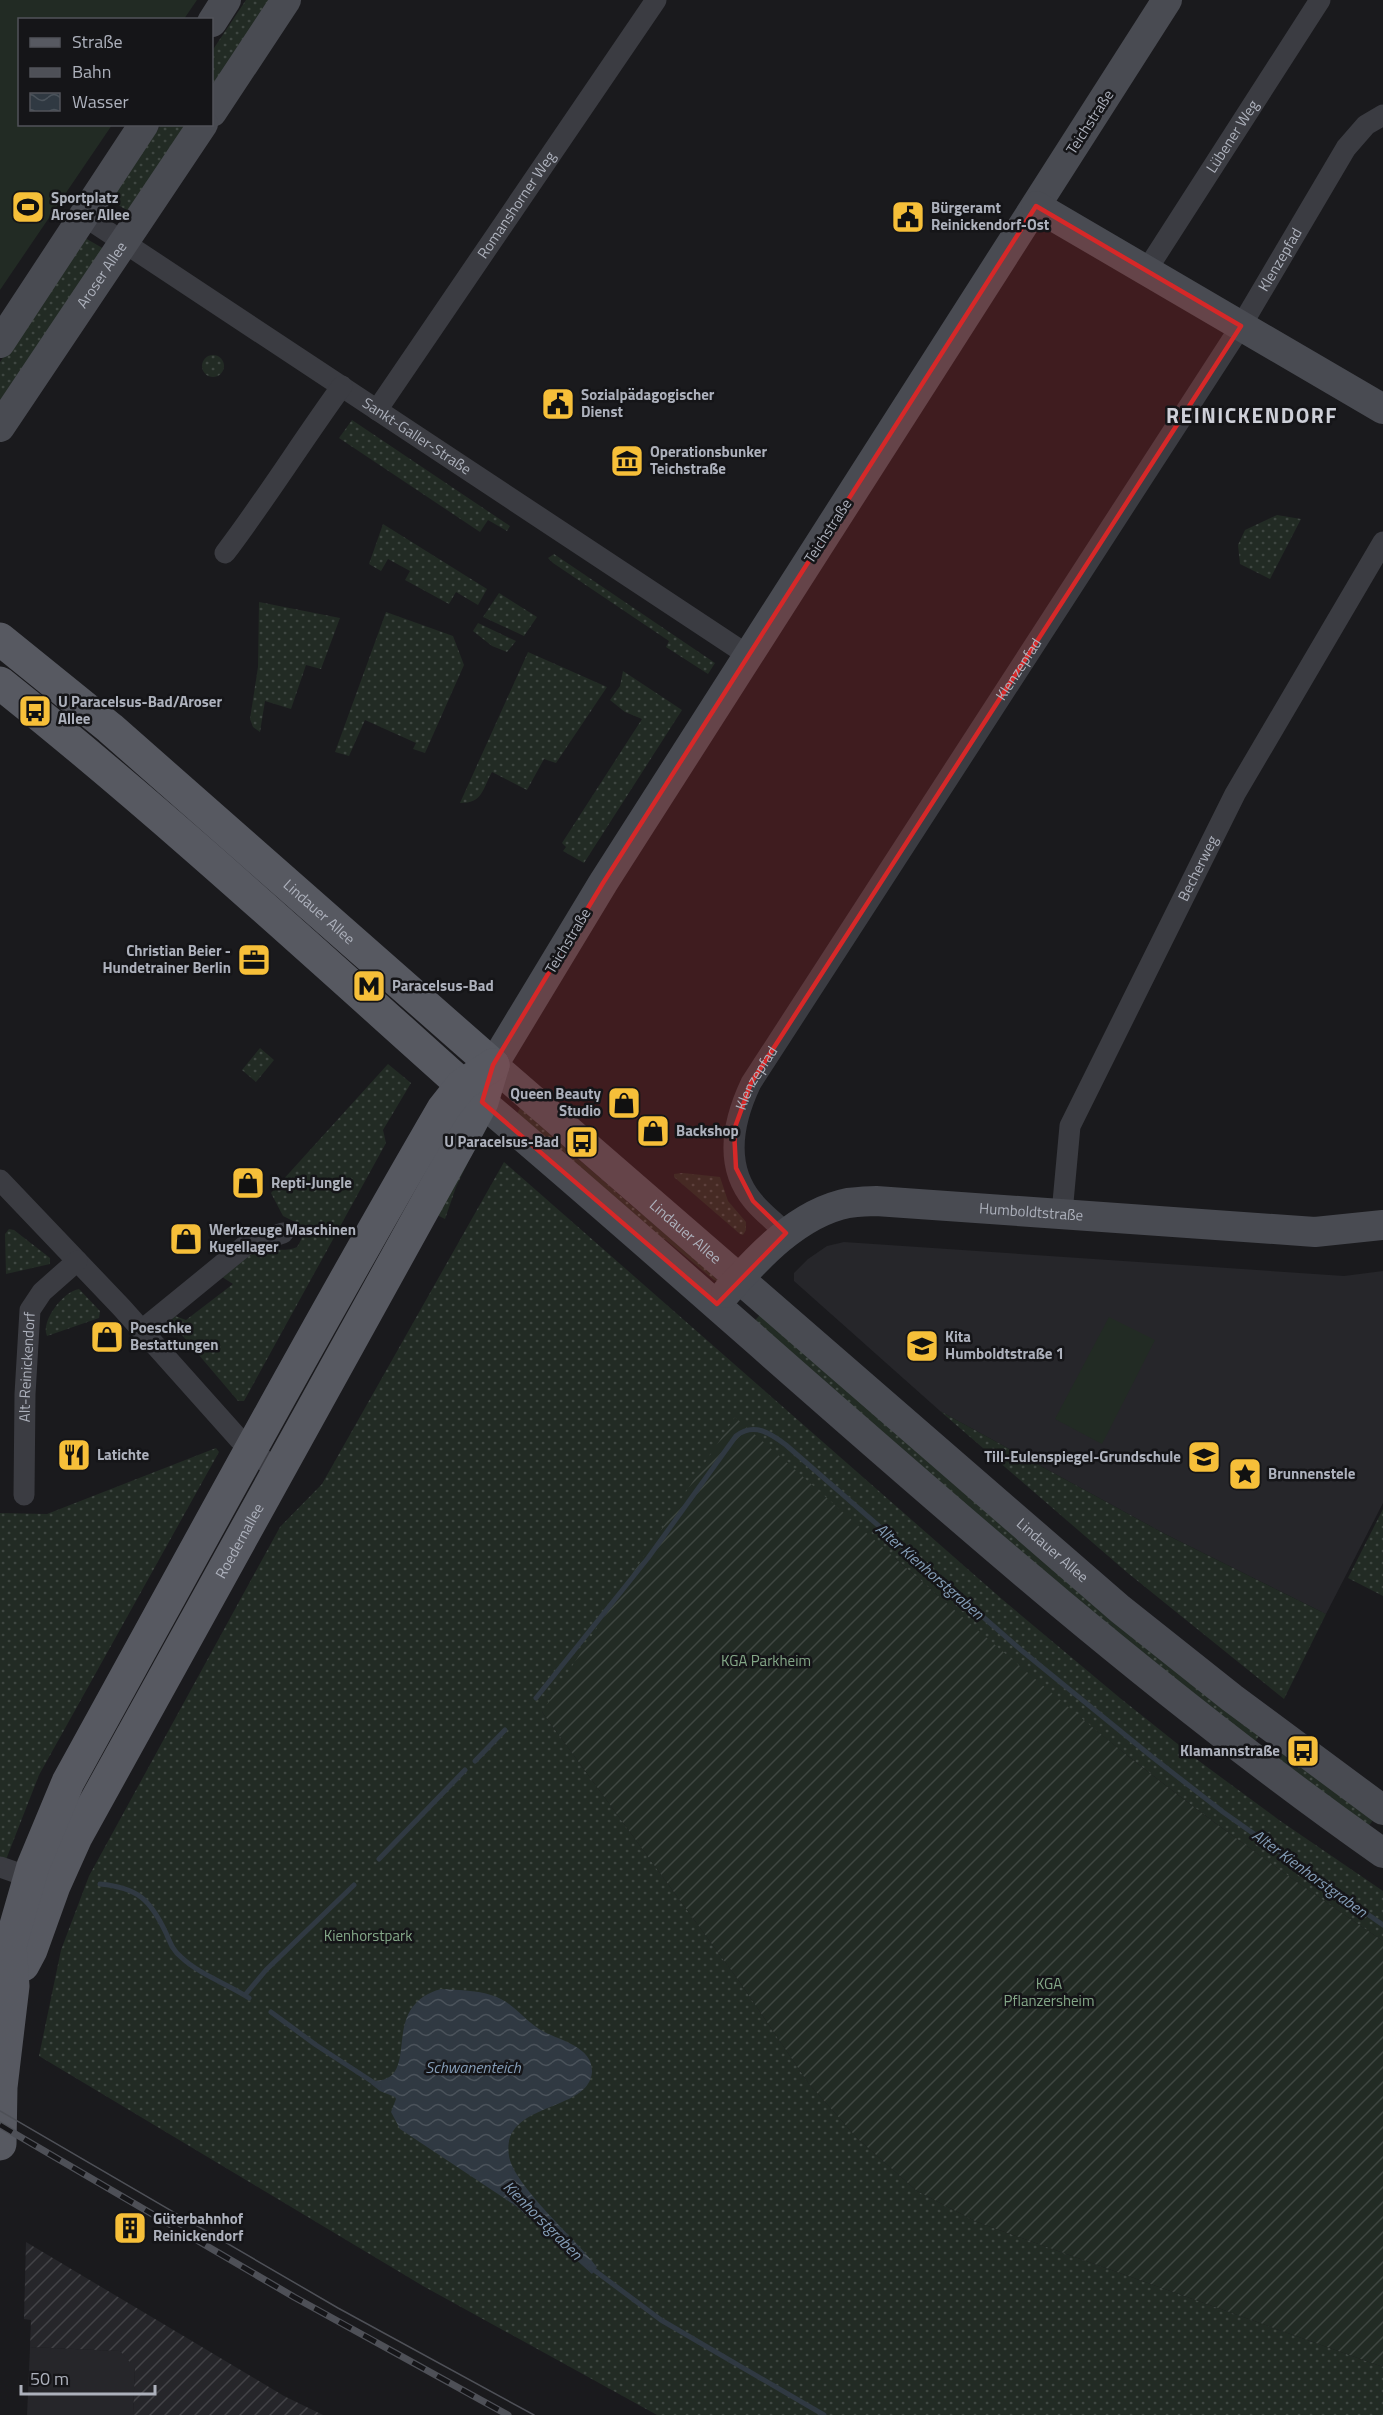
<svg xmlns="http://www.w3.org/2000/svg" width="1383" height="2415" viewBox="0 0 1383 2415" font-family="'Titillium Web',sans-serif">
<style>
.built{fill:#26262a}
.industrial{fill:url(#industrial-furrows)}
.grass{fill:url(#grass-dots)}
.garden{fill:url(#garden-furrows)}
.pitch{fill:#222b24}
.water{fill:url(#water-waves)}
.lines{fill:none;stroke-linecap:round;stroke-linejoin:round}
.stream{stroke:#303942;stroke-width:5}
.street{stroke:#3b3c42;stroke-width:21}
.secondary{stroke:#494b52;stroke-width:30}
.primary{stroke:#575961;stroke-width:33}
.tram{stroke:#4e5057;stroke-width:1.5}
.rail-casing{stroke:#4e5057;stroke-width:7}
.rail{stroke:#151518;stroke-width:4.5;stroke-dasharray:14;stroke-linecap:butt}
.marked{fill:#d62828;fill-opacity:0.2;stroke:#d62828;stroke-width:4.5;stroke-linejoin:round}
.labels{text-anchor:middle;stroke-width:5;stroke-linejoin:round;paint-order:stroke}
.street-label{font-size:15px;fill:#adb1bc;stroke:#151518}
.poi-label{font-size:15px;font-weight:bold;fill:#adb1bc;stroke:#151518;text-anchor:start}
.park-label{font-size:15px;fill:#84a788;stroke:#151518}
.water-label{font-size:16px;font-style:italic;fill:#849db7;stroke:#151518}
.district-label{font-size:21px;font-weight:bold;letter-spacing:1.5px;fill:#ced0d8;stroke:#151518}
</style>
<defs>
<pattern id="industrial-furrows" width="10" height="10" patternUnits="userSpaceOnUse" patternTransform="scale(1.5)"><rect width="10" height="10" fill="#26262a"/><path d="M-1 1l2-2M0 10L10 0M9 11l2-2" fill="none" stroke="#434347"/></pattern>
<pattern id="grass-dots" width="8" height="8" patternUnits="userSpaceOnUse" patternTransform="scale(1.5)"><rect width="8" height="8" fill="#222b24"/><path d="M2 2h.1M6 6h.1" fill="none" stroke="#3f4742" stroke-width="1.8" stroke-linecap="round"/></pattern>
<pattern id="garden-furrows" width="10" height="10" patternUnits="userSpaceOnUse" patternTransform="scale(1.5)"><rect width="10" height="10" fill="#222b24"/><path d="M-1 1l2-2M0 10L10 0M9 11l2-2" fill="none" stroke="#3f4742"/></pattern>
<pattern id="water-waves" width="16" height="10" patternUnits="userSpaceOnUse" patternTransform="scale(1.5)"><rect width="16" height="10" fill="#303942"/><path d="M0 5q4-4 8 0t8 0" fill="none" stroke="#4b535b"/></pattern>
</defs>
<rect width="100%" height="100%" fill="#1a1a1d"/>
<g class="built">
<polygon points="844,1242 1344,1276 1383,1271 1383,1503 1326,1614 1165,1534 940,1411 794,1281 794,1273 808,1259 827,1246"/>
<polygon points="30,2347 120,2351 135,2367 133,2415 27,2415"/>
</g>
<polygon class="industrial" points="26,2242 284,2396 323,2415 133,2415 135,2368 120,2351 30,2347 31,2320 24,2319"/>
<g class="grass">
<polygon points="246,0 269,0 212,98 212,51"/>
<polygon points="161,125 193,125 133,214 110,200"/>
<polygon points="85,238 106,250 0,410 0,362"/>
<circle cx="213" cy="366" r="11"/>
<polygon points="352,420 510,526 507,531 488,520 480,532 339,438"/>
<polygon points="1277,515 1301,519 1270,579 1240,564 1238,545 1245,530"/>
<polygon points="383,524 487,589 478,605 456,592 449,604 405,580 410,571 388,559 381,571 369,564"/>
<polygon points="554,554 715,663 708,674 666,647 669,641 553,563 548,558"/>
<polygon points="499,593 537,617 524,636 483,617"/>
<polygon points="259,602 340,618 321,669 306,665 291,709 265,701 260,732 253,727 250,719 258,667"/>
<polygon points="386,612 453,636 464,665 425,753 413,749 416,743 365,720 349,756 335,752"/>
<polygon points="478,623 516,641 507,652 492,646 473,631"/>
<path d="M528,652L607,687L556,763L544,759L527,790L492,772C482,790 483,803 460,803Z"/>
<polygon points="623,671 682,710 584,863 563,851 566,847 562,843 642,719 625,712 610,700 620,686"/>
<polygon points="260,1048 274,1060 256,1082 242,1070"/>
<path d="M388,1064L411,1083L383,1130L386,1143L244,1401H238L170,1321L175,1316L186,1320L233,1284L219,1275C228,1268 239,1256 250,1252C266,1245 281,1254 297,1247C302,1239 304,1234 301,1225L283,1216L271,1193Z"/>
<polygon points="520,1108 638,1211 721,1273 718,1281 714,1280 666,1240 644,1228 515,1118"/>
<polygon points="473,1152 456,1187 445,1219 435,1214"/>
<path d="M504,1162L1003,1600L1120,1698L1199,1761L1279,1820L1383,1891V1941C1272,1867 1164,1787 1061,1702C1004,1655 950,1606 895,1558L542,1712L739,1981L809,2084L858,2139L917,2191L977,2222L1383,2367V2415H657L423,2286L39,2056L61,1950L89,1876L280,1527L322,1484Z"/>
<polygon points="683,1173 720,1177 728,1201 746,1222 746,1230 743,1235 740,1234 674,1177 674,1174"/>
<polygon points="9,1229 14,1230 50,1258 50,1264 6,1274 5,1234"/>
<path d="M79,1289L100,1311L99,1318L47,1336C40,1321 64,1291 79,1289Z"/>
<polygon points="764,1310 1262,1732 1251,1747 752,1324"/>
<polygon points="940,1411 1165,1534 1326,1614 1284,1699 1129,1574"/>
<polygon points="216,1448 219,1452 39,1775 0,1875 0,1513 47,1514"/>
<polygon points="1383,1509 1383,1596 1348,1578"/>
<polygon points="1271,1739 1376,1816 1365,1831 1260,1754"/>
</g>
<path class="garden" d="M735,1417C843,1512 950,1608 1060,1700C1162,1787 1272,1866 1383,1941V2367L977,2222L917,2191L858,2139L809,2084L739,1981L542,1712Z"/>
<g class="pitch">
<polygon points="0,0 197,0 184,19 20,20 20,124 112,125 0,290"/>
<polygon points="1109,1317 1155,1340 1102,1444 1055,1419"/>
</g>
<path class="water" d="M441,1989C457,1990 475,1990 491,1995C512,2001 521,2017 539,2029C556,2040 593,2045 592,2072C589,2113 500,2101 509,2156C514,2186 577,2240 597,2267L592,2274L516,2206L400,2129L391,2112L396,2099L395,2097L380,2091L371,2084L374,2081C424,2080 376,2007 441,1989Z"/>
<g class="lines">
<g class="stream">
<path d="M536,1698L648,1558L736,1436C754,1422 770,1433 786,1445L1021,1650L1151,1756L1223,1812L1383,1925"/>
<polyline points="475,1761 505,1730"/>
<polyline points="379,1859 465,1770"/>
<path d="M100,1884C138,1888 150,1899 166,1933C170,1942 173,1951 181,1957C200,1975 228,1984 249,1998"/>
<polyline points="245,1995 266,1970 354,1885"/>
<polyline points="271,2012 316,2045 379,2086"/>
<polyline points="590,2267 661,2320 824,2415"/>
</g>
<g class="street">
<path id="s1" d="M84,216L749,656"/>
<path id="s2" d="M1146,271L1320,0"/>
<path id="s3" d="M377,410L656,0"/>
<path d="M225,553C266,499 302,441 342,386"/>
<polyline points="0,1180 122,1308 239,1439 278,1472"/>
<path id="s4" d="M1062,1213L1070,1126L1235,794L1383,542"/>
<path id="s5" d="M786,1233C775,1222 762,1212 753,1201C723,1165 733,1121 751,1083L1241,326L1346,148L1366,125L1383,115"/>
<polyline points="142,1330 246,1245 283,1233"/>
<path id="s6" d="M24,1495L25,1394L30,1310L42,1292L77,1261"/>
<polyline points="0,1867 29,1877"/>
</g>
<g class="secondary">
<path id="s7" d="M1167,0L603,883L493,1065L1120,1609L1232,1698L1383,1810"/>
<polyline points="212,22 226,0"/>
<polyline points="212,112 286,0"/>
<polyline points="1036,206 1383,409"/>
<polyline points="0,343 144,124"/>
<path id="s8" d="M0,427L203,124"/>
<path d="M464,1087C769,1343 1056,1623 1383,1853"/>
<path id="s9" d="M726,1293C758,1257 798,1213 848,1203C857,1202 866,1201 876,1201L1315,1232L1383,1225"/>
</g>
<g class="primary">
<path id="s10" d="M0,639L110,728L493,1065"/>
<path d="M0,683C159,810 310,949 462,1085"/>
<path id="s11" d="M23,1965L31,1950L54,1886L76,1837L461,1141L482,1102L493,1065"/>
<path d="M0,2144L1,2087L13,1986L10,1946L33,1866L68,1782C192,1557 314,1331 443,1109L462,1085L493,1065"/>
</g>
<polyline class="tram" points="0,2111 338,2308 534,2415"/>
<g class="rail-casing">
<polyline id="rail" points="0,2125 294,2297 508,2415"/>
</g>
<use href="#rail" class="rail"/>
</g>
<path class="marked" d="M1036,206L1241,326L751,1083L734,1130L736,1168L753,1201L786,1233L717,1304L482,1102L493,1065L603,883Z"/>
<defs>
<g id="stadium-square" transform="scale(1.725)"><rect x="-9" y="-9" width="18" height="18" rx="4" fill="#f6bf39" stroke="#151518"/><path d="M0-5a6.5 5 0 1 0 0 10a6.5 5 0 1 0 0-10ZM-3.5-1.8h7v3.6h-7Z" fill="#111"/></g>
<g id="civic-square" transform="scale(1.725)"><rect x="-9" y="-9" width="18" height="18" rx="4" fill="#f6bf39" stroke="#151518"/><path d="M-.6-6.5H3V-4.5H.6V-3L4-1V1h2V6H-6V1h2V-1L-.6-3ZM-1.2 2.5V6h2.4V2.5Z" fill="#111"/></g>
<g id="museum-square" transform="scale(1.725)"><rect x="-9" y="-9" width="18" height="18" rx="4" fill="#f6bf39" stroke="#151518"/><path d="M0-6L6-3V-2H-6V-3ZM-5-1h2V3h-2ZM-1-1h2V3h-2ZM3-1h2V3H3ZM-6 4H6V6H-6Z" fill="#111"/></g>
<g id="bus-square" transform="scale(1.725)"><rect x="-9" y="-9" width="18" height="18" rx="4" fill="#f6bf39" stroke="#151518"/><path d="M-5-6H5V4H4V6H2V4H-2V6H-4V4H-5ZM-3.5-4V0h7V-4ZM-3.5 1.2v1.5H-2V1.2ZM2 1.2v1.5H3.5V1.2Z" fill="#111"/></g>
<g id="office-square" transform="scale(1.725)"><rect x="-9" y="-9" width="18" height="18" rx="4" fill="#f6bf39" stroke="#151518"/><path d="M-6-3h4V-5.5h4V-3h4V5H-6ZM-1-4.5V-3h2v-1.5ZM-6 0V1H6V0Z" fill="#111"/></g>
<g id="metro-square" transform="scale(1.725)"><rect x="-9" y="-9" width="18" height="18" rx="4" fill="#f6bf39" stroke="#151518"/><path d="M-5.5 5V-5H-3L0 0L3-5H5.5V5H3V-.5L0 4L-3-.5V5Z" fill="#111"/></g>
<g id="shop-square" transform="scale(1.725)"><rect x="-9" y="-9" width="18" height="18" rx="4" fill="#f6bf39" stroke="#151518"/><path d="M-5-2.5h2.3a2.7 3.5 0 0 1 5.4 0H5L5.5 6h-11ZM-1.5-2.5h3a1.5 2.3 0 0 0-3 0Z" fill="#111"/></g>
<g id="school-square" transform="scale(1.725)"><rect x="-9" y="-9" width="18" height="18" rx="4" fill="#f6bf39" stroke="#151518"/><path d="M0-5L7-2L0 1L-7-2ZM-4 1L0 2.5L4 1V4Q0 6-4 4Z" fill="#111"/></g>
<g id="restaurant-square" transform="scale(1.725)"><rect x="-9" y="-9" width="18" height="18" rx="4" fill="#f6bf39" stroke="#151518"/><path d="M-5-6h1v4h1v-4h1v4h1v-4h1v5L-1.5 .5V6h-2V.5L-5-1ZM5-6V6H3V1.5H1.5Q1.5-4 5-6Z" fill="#111"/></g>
<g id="sight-square" transform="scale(1.725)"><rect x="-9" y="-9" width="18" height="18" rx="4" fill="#f6bf39" stroke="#151518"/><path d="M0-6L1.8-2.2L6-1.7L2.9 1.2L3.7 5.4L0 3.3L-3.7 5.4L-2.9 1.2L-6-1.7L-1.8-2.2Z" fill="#111"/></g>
<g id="building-square" transform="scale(1.725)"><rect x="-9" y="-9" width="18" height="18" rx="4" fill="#f6bf39" stroke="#151518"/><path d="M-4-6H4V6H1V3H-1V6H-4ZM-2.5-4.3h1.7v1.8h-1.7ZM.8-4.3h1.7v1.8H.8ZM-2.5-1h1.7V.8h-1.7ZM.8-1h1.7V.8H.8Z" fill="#111"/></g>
</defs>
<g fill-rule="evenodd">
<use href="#stadium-square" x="28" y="207"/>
<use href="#civic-square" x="908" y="217"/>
<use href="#civic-square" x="558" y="404"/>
<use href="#museum-square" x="627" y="461"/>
<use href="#bus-square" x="35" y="711"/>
<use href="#office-square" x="254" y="960"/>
<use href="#metro-square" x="369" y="986"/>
<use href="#shop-square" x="624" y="1103"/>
<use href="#shop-square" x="653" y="1131"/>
<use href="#bus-square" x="582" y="1142"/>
<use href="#shop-square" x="248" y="1183"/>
<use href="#shop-square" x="186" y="1239"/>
<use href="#shop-square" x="107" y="1337"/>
<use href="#school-square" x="922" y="1346"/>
<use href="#restaurant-square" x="74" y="1455"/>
<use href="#school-square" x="1204" y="1457"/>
<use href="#sight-square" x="1245" y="1474"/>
<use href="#bus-square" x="1303" y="1751"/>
<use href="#building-square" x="130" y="2228"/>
</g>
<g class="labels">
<g class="street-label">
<text transform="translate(1090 122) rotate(-57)" y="5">Teichstraße</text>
<text dy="5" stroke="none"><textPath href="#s2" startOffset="160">Lübener Weg</textPath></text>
<text dy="5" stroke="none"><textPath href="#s3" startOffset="248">Romanshorner Weg</textPath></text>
<text dy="5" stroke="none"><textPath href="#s5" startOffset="1150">Klenzepfad</textPath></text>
<text dy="5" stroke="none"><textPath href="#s8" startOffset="183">Aroser Allee</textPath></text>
<text dy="5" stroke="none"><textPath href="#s1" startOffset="399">Sankt-Galler-Straße</textPath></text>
<text transform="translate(828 531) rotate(-57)" y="5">Teichstraße</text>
<text dy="5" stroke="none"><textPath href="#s5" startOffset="664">Klenzepfad</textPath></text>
<text dy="5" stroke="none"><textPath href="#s4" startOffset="375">Becherweg</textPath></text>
<text dy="5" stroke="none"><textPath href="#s10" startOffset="420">Lindauer Allee</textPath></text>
<text transform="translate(568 941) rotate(-59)" y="5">Teichstraße</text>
<text dy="5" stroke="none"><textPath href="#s5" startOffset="178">Klenzepfad</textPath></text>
<text dy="5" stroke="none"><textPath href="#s9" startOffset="338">Humboldtstraße</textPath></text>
<text dy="5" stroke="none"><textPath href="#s7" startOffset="1515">Lindauer Allee</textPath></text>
<text dy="5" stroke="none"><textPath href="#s6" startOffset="128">Alt-Reinickendorf</textPath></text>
<text dy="5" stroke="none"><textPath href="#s11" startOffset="477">Roedernallee</textPath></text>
<text dy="5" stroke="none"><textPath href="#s7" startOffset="2001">Lindauer Allee</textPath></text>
</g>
<g class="poi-label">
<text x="51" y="203">Sportplatz<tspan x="51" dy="17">Aroser Allee</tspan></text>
<text x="931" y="213">Bürgeramt<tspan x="931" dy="17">Reinickendorf-Ost</tspan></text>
<text x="581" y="400">Sozialpädagogischer<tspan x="581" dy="17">Dienst</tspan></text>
<text x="650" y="457">Operationsbunker<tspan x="650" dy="17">Teichstraße</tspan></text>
<text x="58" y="707">U Paracelsus-Bad/Aroser<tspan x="58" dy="17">Allee</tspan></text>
<text x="231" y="956" text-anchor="end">Christian Beier -<tspan x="231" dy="17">Hundetrainer Berlin</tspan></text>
<text x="392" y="991">Paracelsus-Bad</text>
<text x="601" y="1099" text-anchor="end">Queen Beauty<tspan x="601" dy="17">Studio</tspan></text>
<text x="676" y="1136">Backshop</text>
<text x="559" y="1147" text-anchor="end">U Paracelsus-Bad</text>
<text x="271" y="1188">Repti-Jungle</text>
<text x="209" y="1235">Werkzeuge Maschinen<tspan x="209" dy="17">Kugellager</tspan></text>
<text x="130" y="1333">Poeschke<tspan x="130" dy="17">Bestattungen</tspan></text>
<text x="945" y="1342">Kita<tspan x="945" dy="17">Humboldtstraße 1</tspan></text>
<text x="97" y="1460">Latichte</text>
<text x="1181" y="1462" text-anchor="end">Till-Eulenspiegel-Grundschule</text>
<text x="1268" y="1479">Brunnenstele</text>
<text x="1280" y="1756" text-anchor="end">Klamannstraße</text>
<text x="153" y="2224">Güterbahnhof<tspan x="153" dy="17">Reinickendorf</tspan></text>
</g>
<g class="park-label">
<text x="766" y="1666">KGA Parkheim</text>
<text x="368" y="1941">Kienhorstpark</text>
<text x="1049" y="1989">KGA<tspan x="1049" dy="17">Pflanzersheim</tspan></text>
</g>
<g class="water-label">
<text transform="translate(930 1571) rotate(41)" y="6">Alter Kienhorstgraben</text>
<text transform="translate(1310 1873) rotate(36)" y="6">Alter Kienhorstgraben</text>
<text x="473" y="2073">Schwanenteich</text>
<text transform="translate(543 2220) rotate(45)" y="6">Kienhorstgraben</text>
</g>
<g class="district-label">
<text x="1252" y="423">REINICKENDORF</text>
</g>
</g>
<rect x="18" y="18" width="195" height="108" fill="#151518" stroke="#52535a" stroke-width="1.5"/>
<rect x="30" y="38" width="30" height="9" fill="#575961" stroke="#52535a" stroke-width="1.5"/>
<text x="72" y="48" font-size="18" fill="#adb1bc">Straße</text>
<rect x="30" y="68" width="30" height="9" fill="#4e5057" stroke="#52535a" stroke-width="1.5"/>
<text x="72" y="78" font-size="18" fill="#adb1bc">Bahn</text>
<rect x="30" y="93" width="30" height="18" fill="url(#water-waves)" stroke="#52535a" stroke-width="1.5"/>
<text x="72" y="108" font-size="18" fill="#adb1bc">Wasser</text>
<path d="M21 2385v9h134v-9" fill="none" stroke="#adb1bc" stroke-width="3"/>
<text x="30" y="2385" font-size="18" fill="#adb1bc" stroke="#151518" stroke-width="4.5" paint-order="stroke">50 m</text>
</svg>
